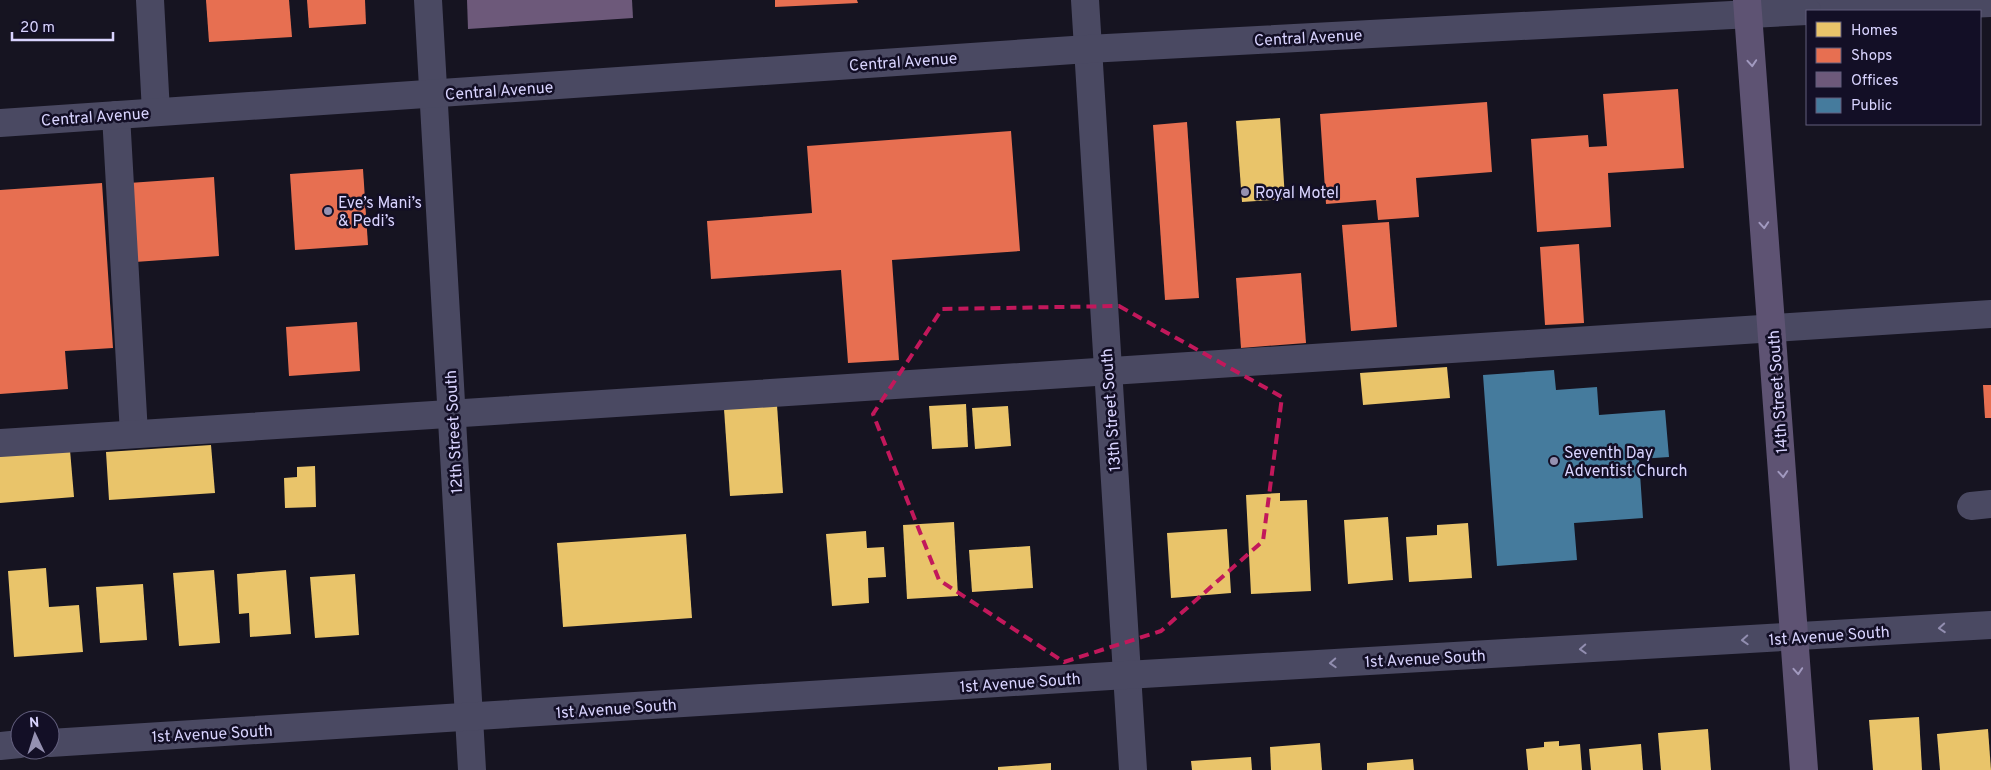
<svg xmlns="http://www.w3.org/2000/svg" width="1991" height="770" viewBox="0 0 1991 770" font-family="Overpass,sans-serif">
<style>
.homes{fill:#e9c46a}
.shops{fill:#e76f51}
.offices{fill:#6d597a}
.public{fill:#457b9d}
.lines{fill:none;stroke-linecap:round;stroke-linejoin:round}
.minor{stroke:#4a4962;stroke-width:28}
.major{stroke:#5e5373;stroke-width:28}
.oneway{stroke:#a29ac0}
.oneway2{stroke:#928eb0}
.marked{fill:none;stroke:#c2185b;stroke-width:4;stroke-dasharray:10 6;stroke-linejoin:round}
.poi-dot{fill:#9591b1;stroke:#130f26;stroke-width:2}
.labels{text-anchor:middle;stroke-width:5;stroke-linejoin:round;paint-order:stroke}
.street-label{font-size:16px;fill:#d9d4ff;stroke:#130f26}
.poi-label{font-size:16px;fill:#d9d4ff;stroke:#130f26;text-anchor:start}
</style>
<rect width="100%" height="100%" fill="#161421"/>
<g class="homes">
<polygon points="1280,118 1285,199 1242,202 1236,121"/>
<polygon points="1447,367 1450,398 1363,405 1360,373"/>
<polygon points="966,404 968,447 932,449 929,406"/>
<polygon points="777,405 783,493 730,496 724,409"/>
<polygon points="1008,406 1011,446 975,449 972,408"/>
<polygon points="211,445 215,493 109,500 106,452"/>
<polygon points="70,450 74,497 0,503 0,455"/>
<polygon points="315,466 316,507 285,508 284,478 297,477 297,467"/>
<polygon points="1280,493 1280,501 1307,500 1311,591 1251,594 1246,495"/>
<polygon points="1388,517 1393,580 1348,584 1344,520"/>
<polygon points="954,522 958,596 907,599 903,525"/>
<polygon points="1468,523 1472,578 1409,582 1406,537 1437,535 1437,525"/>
<polygon points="1227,529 1231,593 1171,598 1167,533"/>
<polygon points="866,531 867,548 884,547 886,577 868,578 869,603 832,606 826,534"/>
<polygon points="686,534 692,618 563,627 557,543"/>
<polygon points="1030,546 1033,588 972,592 969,550"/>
<polygon points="46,568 49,607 79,605 83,652 14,657 8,571"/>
<polygon points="214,570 220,643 179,646 173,573"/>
<polygon points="286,570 291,634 250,637 249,613 239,614 237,574"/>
<polygon points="355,574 359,635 315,638 310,577"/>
<polygon points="143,584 147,640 100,643 96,587"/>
<polygon points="1919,717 1922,770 1873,770 1869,720"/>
<polygon points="1708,729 1711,770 1661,770 1658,733"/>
<polygon points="1988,729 1991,770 1940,770 1937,734"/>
<polygon points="1559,741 1559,746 1580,744 1582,770 1528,770 1526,749 1544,747 1544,742"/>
<polygon points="1320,743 1322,770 1271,770 1270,747"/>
<polygon points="1641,744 1643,770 1591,770 1589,749"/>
<polygon points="1251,757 1252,770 1192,770 1191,761"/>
<polygon points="1413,759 1414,770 1367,770 1367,763"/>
<polygon points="1051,763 1051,770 998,770 998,767"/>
</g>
<g class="shops">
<polygon points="206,0 289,0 292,37 209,42"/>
<polygon points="307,0 365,0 366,24 309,28"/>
<polygon points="775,0 857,0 858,3 775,7"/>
<polygon points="1678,89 1684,168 1608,173 1611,227 1537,232 1531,139 1588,135 1589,147 1607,146 1603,94"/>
<polygon points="1487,102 1492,172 1416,178 1419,217 1378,220 1376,200 1326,204 1320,114"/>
<polygon points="1187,122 1199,298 1165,300 1153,125"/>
<polygon points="1011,131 1020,251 892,260 899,360 848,363 841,270 711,279 707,221 812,213 807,146"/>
<polygon points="363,169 368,245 295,250 290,174"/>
<polygon points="214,177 219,256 135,262 129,183"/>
<polygon points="102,183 113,348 65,351 68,389 0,394 0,190"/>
<polygon points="1389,222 1397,327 1351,331 1342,225"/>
<polygon points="1579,244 1584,323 1545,325 1540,247"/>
<polygon points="1301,273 1306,343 1241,348 1236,278"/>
<polygon points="357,322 360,371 289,376 286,327"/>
<polygon points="1983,385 1991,385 1991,418 1985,418"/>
</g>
<polygon class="offices" points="467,0 632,0 633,18 468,29"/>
<polygon class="public" points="1554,370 1556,390 1597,387 1599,415 1665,410 1669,457 1639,459 1643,518 1574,523 1577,560 1497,566 1483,375"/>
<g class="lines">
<g class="minor">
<polyline points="150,0 156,112"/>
<polyline points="428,0 472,770"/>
<polyline points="1085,0 1133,770"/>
<polyline points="1813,11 1991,3"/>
<polyline points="116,115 134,434"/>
<polyline points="0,123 1088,49 1807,11"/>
<polyline points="0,443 1991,314"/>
<polyline points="1971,506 1991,504"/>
<polyline points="50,743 1126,675 1991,625"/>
<polyline points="0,746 20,744"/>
</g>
<polyline class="major" points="1747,0 1804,770"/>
</g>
<defs><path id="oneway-chevron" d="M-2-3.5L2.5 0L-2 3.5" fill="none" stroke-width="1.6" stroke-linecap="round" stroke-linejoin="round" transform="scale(1.25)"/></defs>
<g class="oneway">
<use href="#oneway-chevron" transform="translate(1752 63) rotate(86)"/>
<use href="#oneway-chevron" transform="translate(1764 225) rotate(86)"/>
<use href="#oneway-chevron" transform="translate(1783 474) rotate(86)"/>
<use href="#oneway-chevron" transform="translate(1798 671) rotate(86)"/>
</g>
<g class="oneway2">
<use href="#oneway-chevron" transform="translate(1942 628) rotate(176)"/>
<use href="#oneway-chevron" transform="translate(1745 640) rotate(177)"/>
<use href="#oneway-chevron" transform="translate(1583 649) rotate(177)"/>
<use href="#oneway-chevron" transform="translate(1333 663) rotate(177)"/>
</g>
<path class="marked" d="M1119,306L1282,397L1263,541L1161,631L1064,662L939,580L873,414L942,309Z"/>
<g class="poi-dot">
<circle cx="1245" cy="192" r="5"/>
<circle cx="328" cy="211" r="5"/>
<circle cx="1554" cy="461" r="5"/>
</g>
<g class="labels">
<g class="street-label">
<text transform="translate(1308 37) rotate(-3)" y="6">Central Avenue</text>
<text transform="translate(903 61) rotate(-4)" y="6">Central Avenue</text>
<text transform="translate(499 90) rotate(-4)" y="6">Central Avenue</text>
<text transform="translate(95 116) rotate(-4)" y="6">Central Avenue</text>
<text transform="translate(1777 392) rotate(-94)" y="6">14th Street South</text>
<text transform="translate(1110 410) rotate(-94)" y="6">13th Street South</text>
<text transform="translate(453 432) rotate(-93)" y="6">12th Street South</text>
<text transform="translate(1829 635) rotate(-4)" y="6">1st Avenue South</text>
<text transform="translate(1425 658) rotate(-3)" y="6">1st Avenue South</text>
<text transform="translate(1020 682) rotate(-4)" y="6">1st Avenue South</text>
<text transform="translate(616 708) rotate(-4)" y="6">1st Avenue South</text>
<text transform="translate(212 733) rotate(-3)" y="6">1st Avenue South</text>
</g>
<g class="poi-label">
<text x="1255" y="198">Royal Motel</text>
<text x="338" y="208">Eve’s Mani’s<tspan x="338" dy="18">&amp; Pedi’s</tspan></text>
<text x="1564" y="458">Seventh Day<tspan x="1564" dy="18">Adventist Church</tspan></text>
</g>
</g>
<rect x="1806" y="10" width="175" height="115" fill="#130f26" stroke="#625e7d"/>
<rect x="1816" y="22" width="25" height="15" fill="#e9c46a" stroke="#625e7d"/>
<text x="1851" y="35" font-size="15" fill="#d9d4ff">Homes</text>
<rect x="1816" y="48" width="25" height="15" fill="#e76f51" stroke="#625e7d"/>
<text x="1851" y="60" font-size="15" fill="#d9d4ff">Shops</text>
<rect x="1816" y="72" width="25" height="15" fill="#6d597a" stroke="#625e7d"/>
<text x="1851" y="85" font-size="15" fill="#d9d4ff">Offices</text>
<rect x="1816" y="98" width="25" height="15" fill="#457b9d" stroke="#625e7d"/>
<text x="1851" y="110" font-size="15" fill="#d9d4ff">Public</text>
<g transform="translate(35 735) rotate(356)"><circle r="24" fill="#130f26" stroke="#625e7d"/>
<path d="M0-4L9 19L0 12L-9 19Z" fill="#9591b1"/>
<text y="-8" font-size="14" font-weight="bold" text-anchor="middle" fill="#d9d4ff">N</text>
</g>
<path d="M12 32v8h101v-8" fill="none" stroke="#d9d4ff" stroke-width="2.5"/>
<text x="20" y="32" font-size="15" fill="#d9d4ff" stroke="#130f26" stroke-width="4" paint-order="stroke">20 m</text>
</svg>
